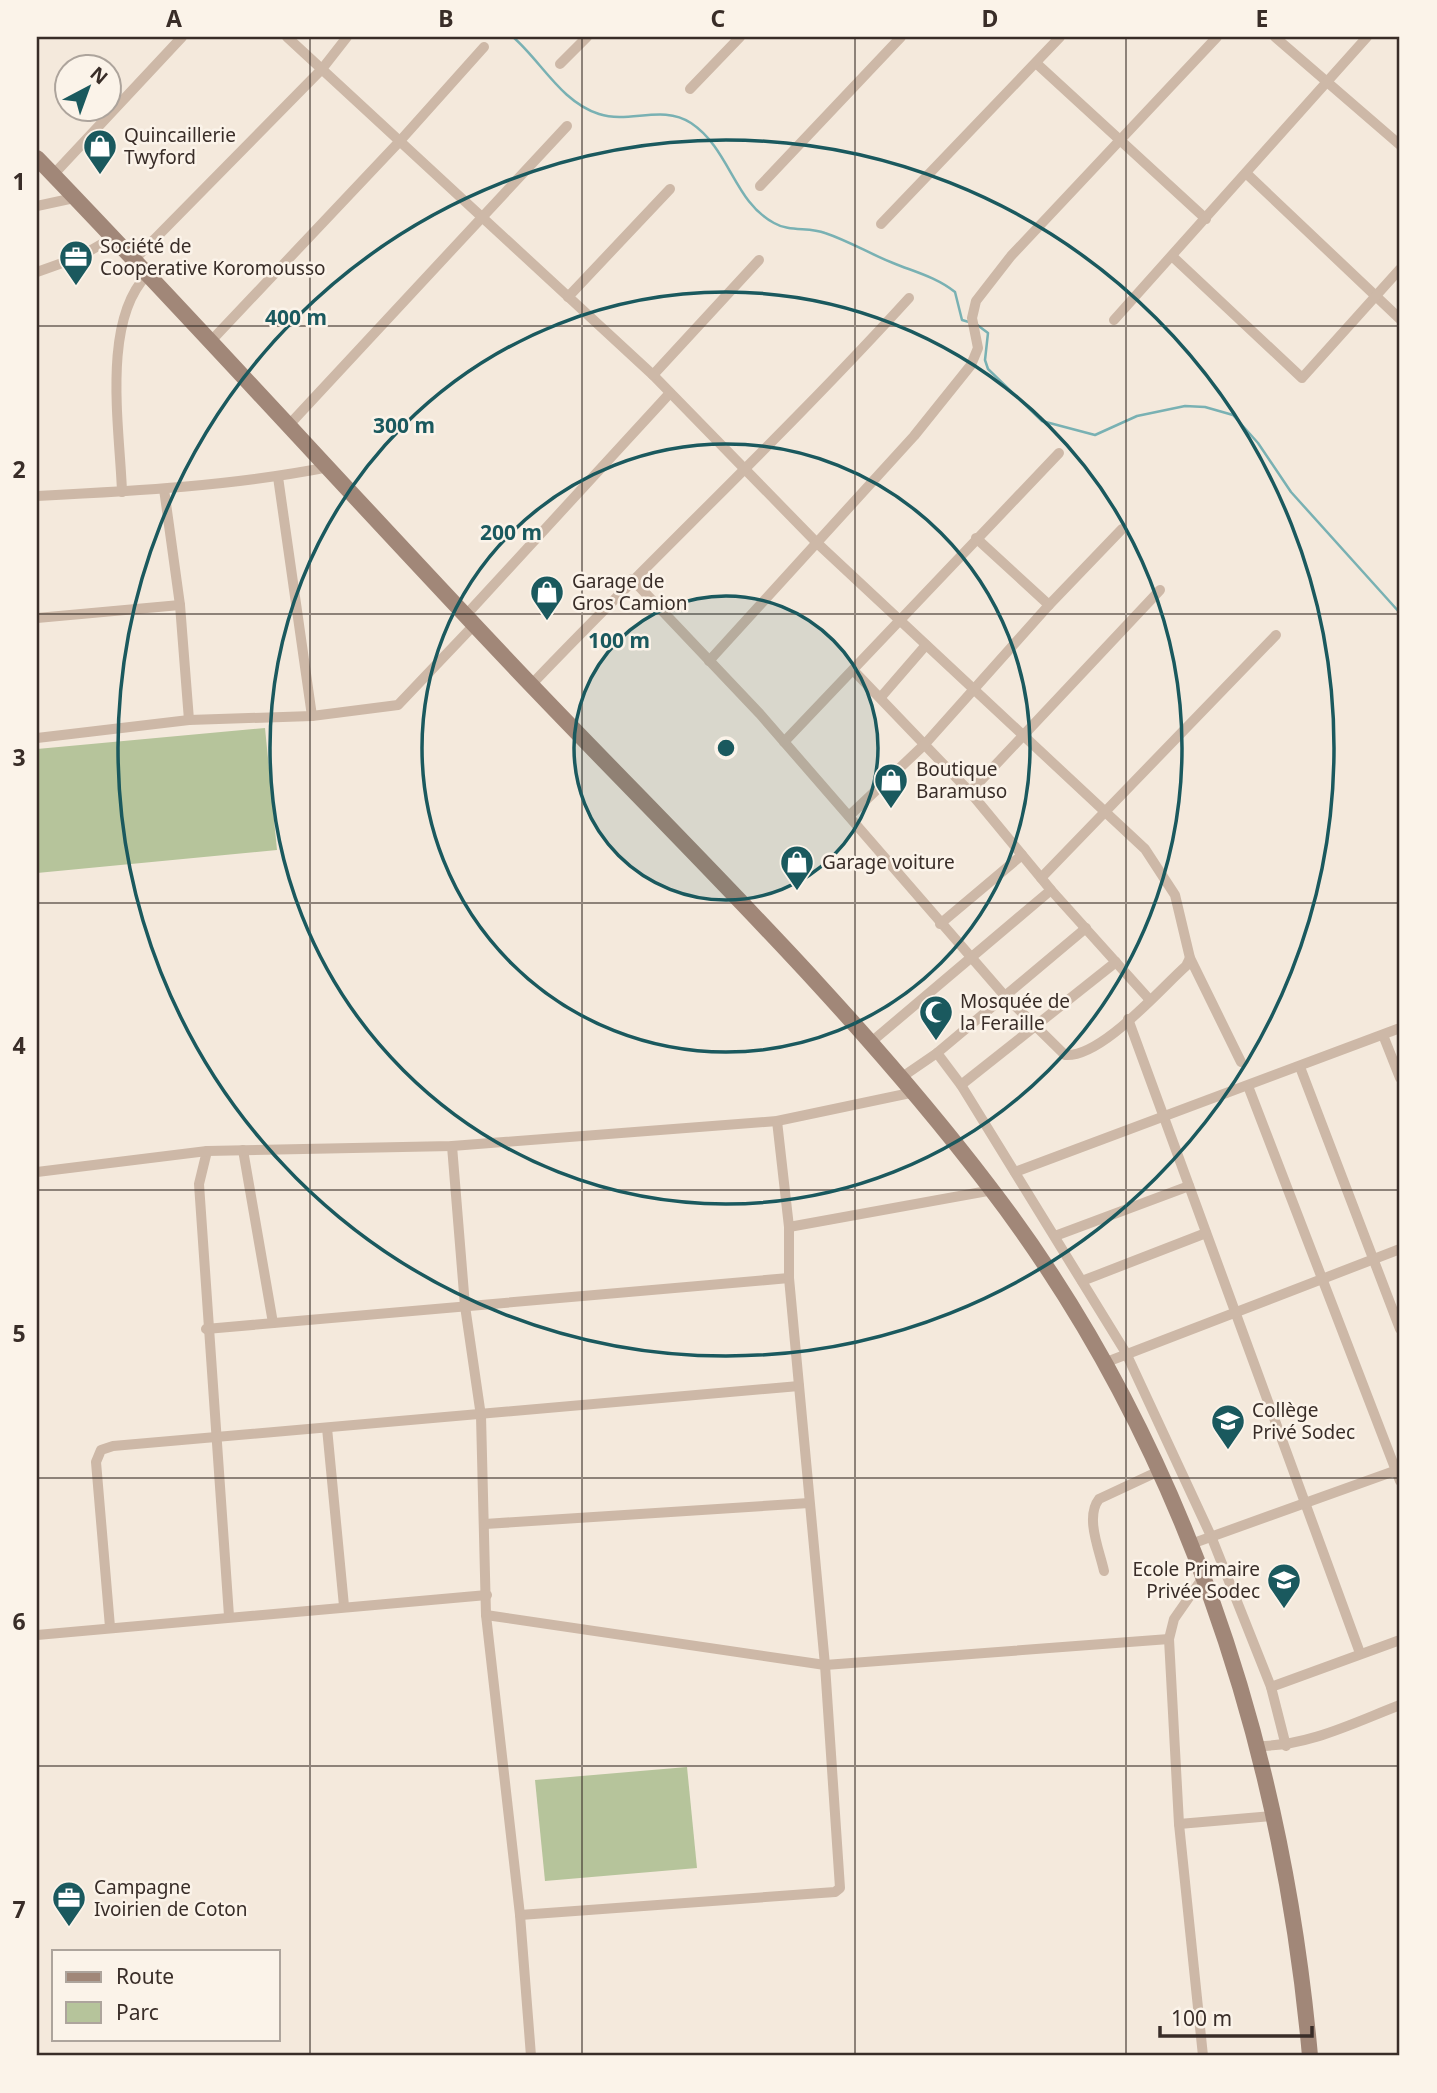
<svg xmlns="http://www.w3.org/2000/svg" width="1437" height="2093" viewBox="0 0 1437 2093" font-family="'Noto Sans',sans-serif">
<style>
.green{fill:#b6c49b}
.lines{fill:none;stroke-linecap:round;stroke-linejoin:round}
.stream{stroke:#79b1b3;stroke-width:2.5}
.street{stroke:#cdb8a7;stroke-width:10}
.secondary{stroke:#a18778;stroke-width:16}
.grid{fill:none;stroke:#392d28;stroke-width:2;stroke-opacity:0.55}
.ring{fill:none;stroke:#1a595e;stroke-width:3.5}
.labels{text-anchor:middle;stroke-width:5;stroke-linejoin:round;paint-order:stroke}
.poi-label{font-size:19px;fill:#392d28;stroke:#fbf3e9;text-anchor:start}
.centre{fill:#1a595e;stroke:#fbf3e9;stroke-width:3.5}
.ring-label{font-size:21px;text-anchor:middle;font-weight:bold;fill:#1a595e;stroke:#fbf3e9;stroke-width:5;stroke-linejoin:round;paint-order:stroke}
.neatline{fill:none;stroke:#392d28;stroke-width:2.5}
.grid-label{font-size:23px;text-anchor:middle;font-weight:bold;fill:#392d28}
</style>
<rect width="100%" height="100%" fill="#f4e9dc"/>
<g class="green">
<polygon points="265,728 277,850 37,873 37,749"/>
<polygon points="687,1767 697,1868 545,1881 535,1780"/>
</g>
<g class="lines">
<g class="stream">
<path d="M513,37C541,61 561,102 599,114C630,124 662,104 691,123C730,149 734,202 774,223C789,232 809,227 825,233C849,241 870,254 893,263C915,272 936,277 955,292L962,320L969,322"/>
<polyline points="976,324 988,333 985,360 988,369 1042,421 1095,435 1137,416 1185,406 1205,407 1233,415 1258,443 1291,492 1400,613"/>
</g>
<g class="street">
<polyline points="287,37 653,375 816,542 1145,849 1175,895 1190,958 1241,1062"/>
<polyline points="1275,37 1400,145"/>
<polyline points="1036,63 1206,219"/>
<polyline points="560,64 587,37"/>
<polyline points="690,89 740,37"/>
<polyline points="1247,174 1400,319"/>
<polyline points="53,175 182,37"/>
<polyline points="760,186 901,37"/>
<polyline points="37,206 74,198"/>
<polyline points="881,224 1060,37"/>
<polyline points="1172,256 1302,378 1400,269"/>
<polyline points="133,261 322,69 347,37"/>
<polyline points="37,272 79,257 112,238"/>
<polyline points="568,297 670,189"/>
<polyline points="1114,320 1367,37"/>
<polyline points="210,342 399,142 484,47"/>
<polyline points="653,375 759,260"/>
<polyline points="288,426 567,126"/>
<polyline points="278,477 312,716"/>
<polyline points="164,489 180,605 189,720"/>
<path d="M122,492C120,430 101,322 147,275"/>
<path d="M37,496C135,491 232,486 329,467"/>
<polyline points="976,538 1049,605"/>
<path d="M632,579L760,714L1004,995L1065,1055C1101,1058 1159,990 1186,966L1190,958"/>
<polyline points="466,615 670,393"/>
<polyline points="37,618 180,605"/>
<polyline points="709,661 914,436 971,365 978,348 972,318 976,301 1011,256 1217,37"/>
<polyline points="853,670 970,792 1051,890 1149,999"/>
<path d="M531,685C656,554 788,431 909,298"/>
<polyline points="881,697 926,645"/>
<polyline points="37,738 189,720 312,716 398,705 475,624"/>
<polyline points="784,742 1059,453"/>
<polyline points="970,792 1160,590"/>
<polyline points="849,816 925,744 1049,605 1122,529"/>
<polyline points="1041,878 1276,635"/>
<polyline points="940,924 1022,855"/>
<polyline points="1128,1019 1360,1653"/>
<polyline points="1383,1035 1400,1078"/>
<polyline points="870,1043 1051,890"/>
<polyline points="937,1053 961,1085 1126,1353 1211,1536 1271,1687 1286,1746"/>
<polyline points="1300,1067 1400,1329"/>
<polyline points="902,1077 937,1053 1086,928"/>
<polyline points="961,1085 1116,962"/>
<polyline points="1248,1086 1400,1481"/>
<polyline points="452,1146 465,1306 481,1416 486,1615 520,1915 531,2056"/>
<polyline points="243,1150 273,1323"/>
<polyline points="207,1151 199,1184 229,1616"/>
<polyline points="37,1172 207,1151 452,1146 777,1121 915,1092"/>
<polyline points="1015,1172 1400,1028"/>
<polyline points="789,1227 993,1190"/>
<polyline points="1055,1236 1189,1186"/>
<polyline points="1082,1281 1206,1233"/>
<polyline points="206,1329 789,1278"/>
<polyline points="1104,1363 1400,1249"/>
<polyline points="327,1428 344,1606"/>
<polyline points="485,1524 809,1503"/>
<polyline points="1191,1544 1400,1469"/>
<path d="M1104,1571C1099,1549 1085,1517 1099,1499L1159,1471"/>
<polyline points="486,1615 825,1665 1169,1639"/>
<polyline points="110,1627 96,1462 101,1450 113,1446 799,1386"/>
<polyline points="37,1635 487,1595"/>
<polyline points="1271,1687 1400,1640"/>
<path d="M1258,1746C1309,1746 1353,1723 1400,1705"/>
<polyline points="1179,1824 1273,1816"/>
<polyline points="520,1915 835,1892 840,1888 825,1665 789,1278 789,1227 777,1121"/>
<polyline points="1203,2056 1179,1824 1169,1639 1174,1619 1204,1576"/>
</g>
<path class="secondary" d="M37,158C206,333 368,514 536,690C690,851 852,1007 988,1185C1181,1436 1282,1744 1310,2056"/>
</g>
<path class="grid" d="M310,37V2056M582,37V2056M855,37V2056M1126,37V2056M37,326H1400M37,614H1400M37,903H1400M37,1190H1400M37,1478H1400M37,1766H1400"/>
<circle cx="726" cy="748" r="152" fill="#1a595e" fill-opacity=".12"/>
<g class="ring">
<circle cx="726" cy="748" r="152"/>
<circle cx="726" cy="748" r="304"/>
<circle cx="726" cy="748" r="456"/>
<circle cx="726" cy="748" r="608"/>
</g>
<defs>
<g id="shop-pin" transform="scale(1.75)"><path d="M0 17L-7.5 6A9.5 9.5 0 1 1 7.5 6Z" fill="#1a595e" stroke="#fbf3e9"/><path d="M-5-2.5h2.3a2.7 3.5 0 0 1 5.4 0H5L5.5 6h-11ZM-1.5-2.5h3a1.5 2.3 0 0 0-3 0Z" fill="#fff"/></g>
<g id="office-pin" transform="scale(1.75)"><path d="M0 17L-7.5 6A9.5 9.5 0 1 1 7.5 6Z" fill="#1a595e" stroke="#fbf3e9"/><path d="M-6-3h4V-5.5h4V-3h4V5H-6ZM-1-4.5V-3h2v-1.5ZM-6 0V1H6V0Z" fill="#fff"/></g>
<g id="mosque-pin" transform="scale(1.75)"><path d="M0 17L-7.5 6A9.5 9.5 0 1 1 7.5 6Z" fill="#1a595e" stroke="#fbf3e9"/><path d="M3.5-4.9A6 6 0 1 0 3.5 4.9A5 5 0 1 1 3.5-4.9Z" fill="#fff"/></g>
<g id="school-pin" transform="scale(1.75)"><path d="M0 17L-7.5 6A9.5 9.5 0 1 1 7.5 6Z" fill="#1a595e" stroke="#fbf3e9"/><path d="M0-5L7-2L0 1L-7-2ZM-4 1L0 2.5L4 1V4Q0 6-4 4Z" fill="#fff"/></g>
</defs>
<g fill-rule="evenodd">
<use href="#shop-pin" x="100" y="146"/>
<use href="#office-pin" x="76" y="257"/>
<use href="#shop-pin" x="547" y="592"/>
<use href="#shop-pin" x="891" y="780"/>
<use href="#shop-pin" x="797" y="862"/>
<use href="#mosque-pin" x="936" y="1012"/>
<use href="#school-pin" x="1228" y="1421"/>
<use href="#school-pin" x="1284" y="1580"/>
<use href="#office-pin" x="69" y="1898"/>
</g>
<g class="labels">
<g class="poi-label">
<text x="124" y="142">Quincaillerie<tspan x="124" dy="22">Twyford</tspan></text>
<text x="100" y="253">Société de<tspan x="100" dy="22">Cooperative Koromousso</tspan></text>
<text x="572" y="588">Garage de<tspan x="572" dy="22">Gros Camion</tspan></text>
<text x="916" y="776">Boutique<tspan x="916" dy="22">Baramuso</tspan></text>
<text x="822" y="869">Garage voiture</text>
<text x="960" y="1008">Mosquée de<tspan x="960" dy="22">la Feraille</tspan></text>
<text x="1252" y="1417">Collège<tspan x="1252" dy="22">Privé Sodec</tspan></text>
<text x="1260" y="1576" text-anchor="end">Ecole Primaire<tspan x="1260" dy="22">Privée Sodec</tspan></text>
<text x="94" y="1894">Campagne<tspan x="94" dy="22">Ivoirien de Coton</tspan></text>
</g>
</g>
<circle cx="726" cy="748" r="10" class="centre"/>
<g class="ring-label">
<text x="296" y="325">400 m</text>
<text x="404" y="433">300 m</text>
<text x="511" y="540">200 m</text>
<text x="619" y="648">100 m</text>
</g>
<rect width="1437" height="2093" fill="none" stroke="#fbf3e9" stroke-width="77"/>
<rect x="52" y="1950" width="228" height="91" fill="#fbf3e9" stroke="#ada49c" stroke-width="2"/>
<rect x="66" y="1972" width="35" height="10" fill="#a18778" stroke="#ada49c" stroke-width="2"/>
<text x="116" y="1984" font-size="21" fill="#392d28">Route</text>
<rect x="66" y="2002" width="35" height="21" fill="#b6c49b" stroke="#ada49c" stroke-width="2"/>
<text x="116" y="2020" font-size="21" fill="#392d28">Parc</text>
<g transform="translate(88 88) rotate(41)"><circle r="33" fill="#fbf3e9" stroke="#ada49c" stroke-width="2"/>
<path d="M0-5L12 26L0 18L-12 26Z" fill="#1a595e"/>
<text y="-10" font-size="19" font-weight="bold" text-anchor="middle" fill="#392d28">N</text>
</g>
<path d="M1160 2026v10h152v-10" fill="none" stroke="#392d28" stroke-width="3.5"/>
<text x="1171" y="2026" font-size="21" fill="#392d28" stroke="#fbf3e9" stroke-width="5" paint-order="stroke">100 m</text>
<rect x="38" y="38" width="1360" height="2016" class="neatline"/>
<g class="grid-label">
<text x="174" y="27">A</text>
<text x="446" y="27">B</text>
<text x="718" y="27">C</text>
<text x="990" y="27">D</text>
<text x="1262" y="27">E</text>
<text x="19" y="190">1</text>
<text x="19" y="478">2</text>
<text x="19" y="766">3</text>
<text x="19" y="1054">4</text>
<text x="19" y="1342">5</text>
<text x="19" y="1630">6</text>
<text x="19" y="1918">7</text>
</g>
</svg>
